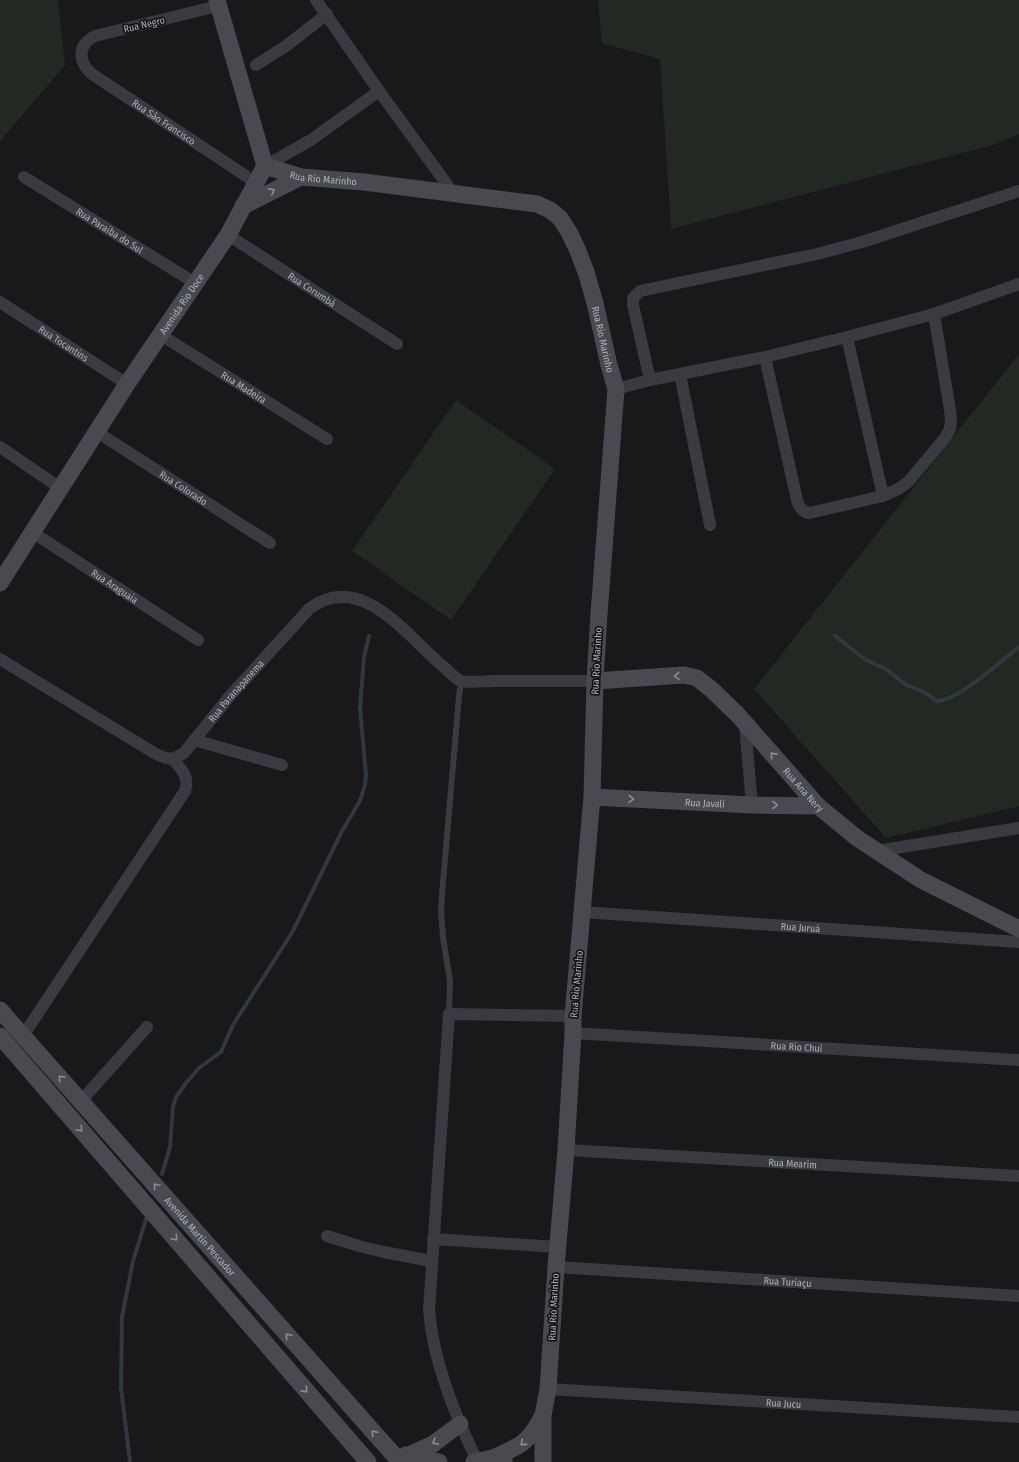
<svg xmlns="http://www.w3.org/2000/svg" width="1019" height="1462" viewBox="0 0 1019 1462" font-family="'Fira Sans Condensed',sans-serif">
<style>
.green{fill:#212922}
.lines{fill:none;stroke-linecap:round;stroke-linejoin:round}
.stream{stroke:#2f393f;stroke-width:4}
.lane{stroke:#3a3b40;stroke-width:6}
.street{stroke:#3a3b40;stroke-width:12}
.secondary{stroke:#484a50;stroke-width:17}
.oneway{stroke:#898d96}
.labels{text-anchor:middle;stroke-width:3.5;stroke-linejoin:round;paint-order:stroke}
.street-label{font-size:10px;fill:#acb1bb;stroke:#141416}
</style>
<rect width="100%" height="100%" fill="#19191b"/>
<g class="green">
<polygon points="0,0 58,0 65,65 0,141"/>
<polygon points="598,0 1019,0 1019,134 993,145 671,229 660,59 602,43"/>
<polygon points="1019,354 1019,806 886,838 754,689"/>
<polygon points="456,400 555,469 451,620 352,551"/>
</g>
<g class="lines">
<g class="stream">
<path d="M835,636L866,660L886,669L906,685L922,691L937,701C959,700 1001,661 1019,647"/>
<polyline points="162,1174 170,1147 173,1107 176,1097 186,1083 199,1068 221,1052 233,1025 293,931 341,833 360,801 365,785 366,775 360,708 364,657 369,636"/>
<polyline points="130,1462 121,1388 122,1317 133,1261 147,1216"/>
</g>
<polyline class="lane" points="449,1014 450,981 443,937 441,911 442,894 459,696 461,681"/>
<g class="street">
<polyline points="316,0 379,91 454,194"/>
<path id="s1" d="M218,6L95,36C77,45 78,62 92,74L255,182"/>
<polyline points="256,65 286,46 327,14"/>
<polyline points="265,166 311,140 379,91"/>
<path id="s2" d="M24,177L195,283"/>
<path id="s3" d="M228,235L397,344"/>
<path id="s4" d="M0,302L127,384"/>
<path id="s5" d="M161,335L327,439"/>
<polyline points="847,337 883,496"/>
<path d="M765,357L797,500C799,507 802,512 809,513L883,496L900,488L908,482L945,438L950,429L951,420L950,410L934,314"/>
<polyline points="680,374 710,525"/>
<polyline points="650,380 633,305 633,298 640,291 817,254 862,242 1019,191"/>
<polyline points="616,389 650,380 765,357 847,337 934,314 1019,284"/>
<path id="s6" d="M97,432L270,543"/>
<polyline points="0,447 60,488"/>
<path id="s7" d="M32,532L198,640"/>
<path id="s8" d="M0,659L156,754L166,758L173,759L184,753L229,697L309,609C362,569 408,638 445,668C449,672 456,679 461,681C467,683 487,681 495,681C528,681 561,681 595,681"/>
<polyline points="745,724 752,805"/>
<polyline points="194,740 282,765"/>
<polyline points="877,851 1019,828"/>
<path id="s9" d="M582,912L1019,942"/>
<path id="s10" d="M573,1033L1019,1060"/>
<path d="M23,1036L185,791C190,777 181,769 173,759"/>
<polyline points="81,1101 147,1027"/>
<path id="s11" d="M566,1150L1019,1176"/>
<polyline points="327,1236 362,1247 384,1252 431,1261"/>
<polyline points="433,1239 558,1247"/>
<path id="s12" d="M556,1267L1019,1296"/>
<path id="s13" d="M548,1389L1019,1417"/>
<path d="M477,1461C455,1414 433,1362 429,1310L449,1014L573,1016"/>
</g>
<g class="secondary">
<path id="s14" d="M265,166L301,177L364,182L537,204L550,210L560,218L569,232L578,251L586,272L595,303L609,365L616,389L599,614L595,681L592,797L573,1016V1033L566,1150L556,1267L548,1389L543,1415V1462"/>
<polyline points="243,206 301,177"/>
<path id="s15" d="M0,583L127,384L228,235L265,166L217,0"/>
<path id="s16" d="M595,681L684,675L697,678L711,689L737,714L818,806L857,838L921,880L1019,929"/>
<path id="s17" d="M592,797L752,805L818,806"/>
<path id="s18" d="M0,1010L400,1462"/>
<polyline points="0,1036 368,1462"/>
<polyline points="406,1455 439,1462"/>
<polyline points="407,1456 433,1444 460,1424"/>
<path d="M493,1458C520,1446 529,1443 543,1415"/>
<polyline points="474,1462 493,1458 504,1460"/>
</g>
</g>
<defs><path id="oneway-chevron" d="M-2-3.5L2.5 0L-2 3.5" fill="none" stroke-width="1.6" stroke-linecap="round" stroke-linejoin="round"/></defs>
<g class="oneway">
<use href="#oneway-chevron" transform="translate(272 191) rotate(-27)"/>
<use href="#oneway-chevron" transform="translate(677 676) rotate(176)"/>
<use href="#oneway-chevron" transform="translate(773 755) rotate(-132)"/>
<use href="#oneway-chevron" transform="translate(631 799) rotate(3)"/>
<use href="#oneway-chevron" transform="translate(775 805) rotate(1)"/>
<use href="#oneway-chevron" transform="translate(61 1078) rotate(-131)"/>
<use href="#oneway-chevron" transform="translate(80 1129) rotate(49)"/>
<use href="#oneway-chevron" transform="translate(156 1186) rotate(-131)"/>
<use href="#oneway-chevron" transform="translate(175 1238) rotate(49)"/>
<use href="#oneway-chevron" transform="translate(288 1336) rotate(-131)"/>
<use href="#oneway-chevron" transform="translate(305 1390) rotate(49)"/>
<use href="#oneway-chevron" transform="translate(374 1433) rotate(-131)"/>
<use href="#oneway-chevron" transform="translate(435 1442) rotate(149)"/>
<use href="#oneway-chevron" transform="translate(523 1443) rotate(140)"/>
</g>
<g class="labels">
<g class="street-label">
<text transform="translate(144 24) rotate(-13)" y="4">Rua Negro</text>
<text dy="4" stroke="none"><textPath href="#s1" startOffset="260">Rua São Francisco</textPath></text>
<text dy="4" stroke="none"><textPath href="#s14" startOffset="60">Rua Rio Marinho</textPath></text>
<text dy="4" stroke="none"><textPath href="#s2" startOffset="101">Rua Paraíba do Sul</textPath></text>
<text dy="4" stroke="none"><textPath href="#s3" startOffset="100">Rua Corumbá</textPath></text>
<text dy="4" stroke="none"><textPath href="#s15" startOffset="333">Avenida Rio Doce</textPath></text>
<text dy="4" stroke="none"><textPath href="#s14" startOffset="432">Rua Rio Marinho</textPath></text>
<text dy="4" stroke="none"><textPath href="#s4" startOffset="76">Rua Tocantins</textPath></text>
<text dy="4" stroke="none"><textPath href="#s5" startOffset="98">Rua Madeira</textPath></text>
<text dy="4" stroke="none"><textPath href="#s6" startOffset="103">Rua Colorado</textPath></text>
<text dy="4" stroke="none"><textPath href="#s7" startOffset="99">Rua Araguaia</textPath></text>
<text transform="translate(596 661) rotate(-87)" y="4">Rua Rio Marinho</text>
<text dy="4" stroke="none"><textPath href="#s8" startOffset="294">Rua Paranapanema</textPath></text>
<text dy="4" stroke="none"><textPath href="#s16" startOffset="257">Rua Ana Nery</textPath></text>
<text dy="4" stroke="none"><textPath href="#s17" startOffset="113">Rua Javali</textPath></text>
<text dy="4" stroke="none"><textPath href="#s9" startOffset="219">Rua Juruá</textPath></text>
<text transform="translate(576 984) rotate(-85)" y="4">Rua Rio Marinho</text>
<text dy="4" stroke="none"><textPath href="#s10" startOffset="224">Rua Rio Chuí</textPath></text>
<text dy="4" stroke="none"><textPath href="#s11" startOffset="227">Rua Mearim</textPath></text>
<text dy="4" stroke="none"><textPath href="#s18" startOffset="302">Avenida Martin Pescador</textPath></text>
<text dy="4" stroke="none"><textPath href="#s12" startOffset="232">Rua Turiaçu</textPath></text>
<text transform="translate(553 1307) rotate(-87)" y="4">Rua Rio Marinho</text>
<text dy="4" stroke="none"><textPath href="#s13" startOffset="236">Rua Jucu</textPath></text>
</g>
</g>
</svg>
